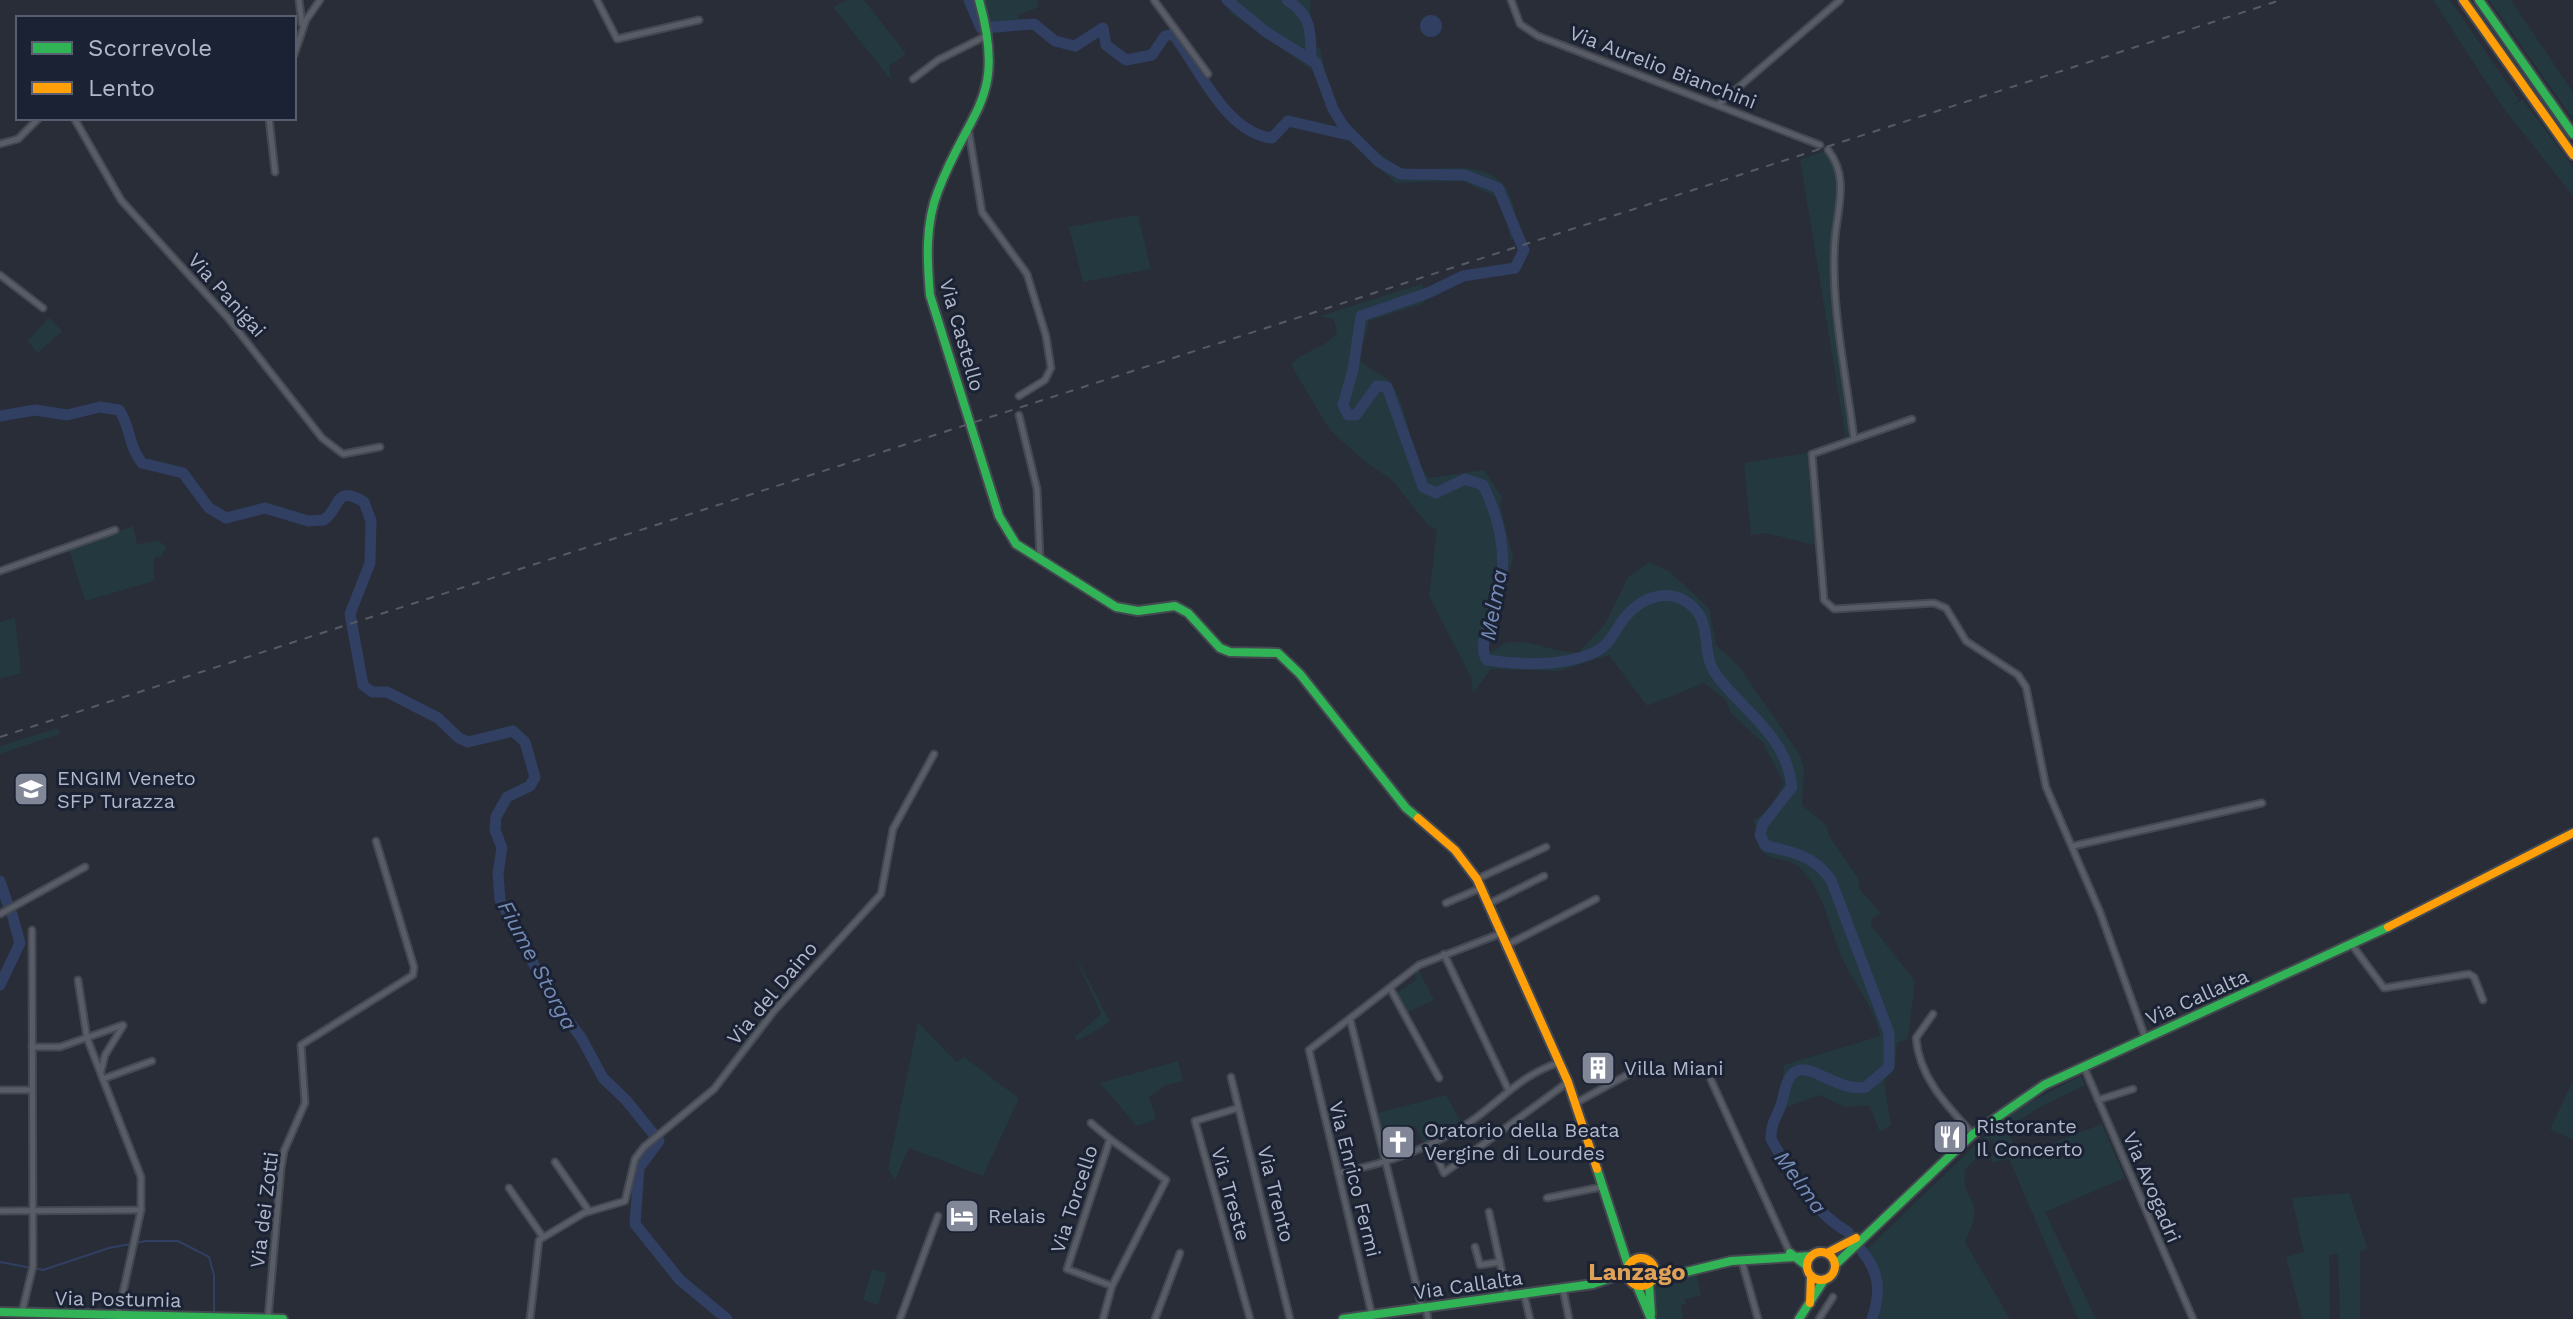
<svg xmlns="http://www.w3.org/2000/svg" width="2573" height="1319" viewBox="0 0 2573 1319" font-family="'Work Sans',sans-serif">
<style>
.green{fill:#24383f}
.water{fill:#303f62}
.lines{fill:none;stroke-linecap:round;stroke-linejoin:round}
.stream{stroke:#303f62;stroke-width:2}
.river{stroke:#303f62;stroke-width:11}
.street-casing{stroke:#444851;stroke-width:9}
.fast-casing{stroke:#444851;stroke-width:12}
.slow-casing{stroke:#444851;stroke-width:12}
.street{stroke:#585c66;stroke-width:5}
.fast{stroke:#30b455;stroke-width:8}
.slow{stroke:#ff9f0a;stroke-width:8}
.rail{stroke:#575a64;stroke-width:2;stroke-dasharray:8 8;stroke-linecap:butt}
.labels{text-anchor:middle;stroke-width:6;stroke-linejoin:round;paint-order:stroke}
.street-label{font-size:20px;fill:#b1b8ca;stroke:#1a2234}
.poi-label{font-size:20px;fill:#b1b8ca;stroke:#1a2234;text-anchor:start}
.water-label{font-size:22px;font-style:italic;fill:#758ab5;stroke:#1a2234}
.quarter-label{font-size:24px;font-weight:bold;fill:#dfa057;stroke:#1a2234}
</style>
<rect width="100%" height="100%" fill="#282d38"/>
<g class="green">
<polygon points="847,0 864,0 906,54 889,66 892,81 833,7"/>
<polygon points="980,0 1037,0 1039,7 1018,15 1022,29 988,35"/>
<path d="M1223,0H1311C1308,13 1315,31 1316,47L1320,48C1324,67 1329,89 1337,107C1343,121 1389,166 1404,168C1434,173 1472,159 1499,180C1514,192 1516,220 1521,237L1511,240L1501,199L1462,181L1396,183L1339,132L1312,70L1232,14Z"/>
<polygon points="2433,0 2450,0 2519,100 2511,105 2523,100 2573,167 2573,196 2501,105"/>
<polygon points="2489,0 2511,0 2573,92 2573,119"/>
<polygon points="1825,151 1835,163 1839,180 1831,277 1849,431 1846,438 1800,160"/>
<polygon points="1138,215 1151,269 1083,282 1069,227"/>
<path d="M1422,284L1429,298L1422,304L1368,321C1369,339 1358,345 1359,359C1369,370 1385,374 1392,385C1411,414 1407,451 1429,478L1484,470L1502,497L1500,506L1513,558L1498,620L1488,644L1490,652C1496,651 1501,645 1506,643C1532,638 1553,654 1579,652L1605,624L1628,577L1650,562L1670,572L1709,608L1716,645L1737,664L1800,755L1804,768L1802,805L1827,826L1829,836L1858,878L1860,890L1881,913L1872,918L1871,925L1915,981L1908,1039L1897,1043L1895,1067L1884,1081L1891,1125L1880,1132L1869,1105L1845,1107L1819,1095L1772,1113L1781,1098L1784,1065L1880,1036C1874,1007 1858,989 1845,964C1829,931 1827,896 1801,869C1788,856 1770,863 1759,848L1754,820L1769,810L1784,783L1763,743L1731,713L1725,699L1704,683L1647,706L1609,655L1559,671L1491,669L1473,693L1471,677L1429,596L1437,530L1428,525L1391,479L1364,461L1329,429L1291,365C1303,349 1325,350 1337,332L1334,319L1320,316Z"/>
<polygon points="49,318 62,331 38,353 27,341"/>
<polygon points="1814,452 1808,466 1815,545 1765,533 1751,535 1744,463"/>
<polygon points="133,526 137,544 159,541 167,547 161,556 154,558 154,581 85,601 69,549"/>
<polygon points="15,618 21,673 0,679 0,622"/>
<polygon points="58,728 60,734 0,754 0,746"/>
<polygon points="1071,947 1110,1022 1077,1041 1075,1037 1101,1014"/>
<polygon points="1418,969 1434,1000 1404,1014 1394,995 1416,980 1414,972"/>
<polygon points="918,1022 956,1062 964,1057 1019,1098 983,1176 909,1148 895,1180 888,1169"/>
<polygon points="1178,1061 1183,1081 1166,1085 1149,1097 1156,1119 1137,1126 1100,1083"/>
<path d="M2081,1076L2085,1085L2038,1108L2007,1129L2019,1156L2102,1124L2125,1178L2045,1212L2096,1319H2078L2009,1159L1991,1163L1993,1139L1983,1144L1981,1153L1965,1170C1962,1209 1988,1194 1965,1242L2010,1319H1871C1879,1297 1878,1281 1867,1261L1864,1263L1863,1253L1995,1126L2028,1103Z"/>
<polygon points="2573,1081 2573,1140 2550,1129"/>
<polygon points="1446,1095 1462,1124 1425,1146 1415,1126 1382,1134 1378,1113"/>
<polygon points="2349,1193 2367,1248 2360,1252 2360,1319 2340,1319 2338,1254 2329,1255 2330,1319 2302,1319 2286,1257 2304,1252 2292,1198"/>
<polygon points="872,1269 887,1273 878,1305 863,1300"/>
<path d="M1696,1273L1701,1296L1685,1299L1686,1304L1681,1305L1683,1319H1657C1653,1305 1650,1294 1660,1282Z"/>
</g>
<circle class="water" cx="1431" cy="26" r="11"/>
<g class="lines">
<polyline class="stream" points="0,1262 43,1270 109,1248 146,1241 178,1241 209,1257 214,1275 214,1311"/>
<g class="river">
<path d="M969,0L981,28L1034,24L1055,41L1075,46L1103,28L1106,45L1126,60L1152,55L1165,36L1173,34C1199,67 1225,133 1272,138L1288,121L1353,136"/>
<path d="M1227,0L1266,32L1316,63L1333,109L1344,127L1379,162L1401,174L1465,175L1498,188L1524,250L1515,268L1463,276L1428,293L1361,316L1353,370L1343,405L1348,415H1356L1377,386L1387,387L1423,487L1436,493L1465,479L1483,485C1497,513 1505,545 1502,576C1501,597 1474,645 1487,660C1521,665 1563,667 1595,652C1612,644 1615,628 1627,615C1646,594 1674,587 1695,609C1711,626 1702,654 1715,673C1743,712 1786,734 1792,787L1763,824L1760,835L1766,846C1792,851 1816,857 1831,880L1889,1033V1067L1866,1087C1829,1095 1794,1037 1783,1098C1780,1113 1770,1122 1771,1139C1790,1173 1814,1213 1848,1232"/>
<path d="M1287,0C1311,15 1311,31 1311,57"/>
<path d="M0,416L35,410L67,415L100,407L119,410C131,427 128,446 142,463L183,473L209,508L226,518L265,508L308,521L324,520C341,508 334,484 364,502L371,521L370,563L350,614L363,685L372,692H387L438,718L459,738L468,742L513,731L525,742L535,777L530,786L507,797L496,817L495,830L502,848L498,873L500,900L550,995L582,1039L603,1078L626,1100L659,1141L639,1168L635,1224L680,1280L727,1319"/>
<polyline points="0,881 8,905"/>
<polyline points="0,985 20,943 12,914"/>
<path d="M1862,1251C1880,1273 1881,1293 1872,1319"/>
</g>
<g class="street-casing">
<g id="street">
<polyline points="299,0 302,24"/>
<polyline points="597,0 617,39 699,20"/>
<polyline points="1154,0 1208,74"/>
<polyline points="1511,0 1520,24 1538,36 1820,145"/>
<polyline points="294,55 306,20 320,0"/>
<polyline points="913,79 938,60 988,35"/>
<polyline points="1718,105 1840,0"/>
<polyline points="74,118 121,200 228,318 322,438 343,454 380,447"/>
<polyline points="269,118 275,172"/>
<polyline points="969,133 982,212 1027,274 1046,336 1051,368 1045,380 1019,396"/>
<polyline points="0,144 18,139 39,118"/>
<path d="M1828,150C1849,176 1838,207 1835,238C1830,304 1846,373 1854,439"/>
<polyline points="0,275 43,308"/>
<polyline points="1019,415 1037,489 1040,559"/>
<polyline points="1912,419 1812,454 1824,600 1834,609 1934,603 1946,608 1966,641 2018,675 2026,687 2046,787 2100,912 2145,1037"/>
<polyline points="0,571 115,530"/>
<polyline points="2073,846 2262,803"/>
<polyline points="1477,879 1546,847"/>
<polyline points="1446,903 1481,888"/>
<polyline points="1488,904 1544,876"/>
<polyline points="0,914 85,867"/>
<polyline points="1507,945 1596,899"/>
<polyline points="2352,945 2384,988 2469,974 2474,977 2483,1000"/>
<polyline points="1444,954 1508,1089"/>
<polyline points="78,980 87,1038 141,1177 141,1210 118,1315"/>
<polyline points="1390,988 1439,1078"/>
<path d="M1933,1014L1916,1038C1919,1077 1947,1106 1972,1133"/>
<polyline points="1350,1019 1422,1308"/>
<polyline points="32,1047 60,1047 123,1025"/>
<polyline points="2084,1067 2193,1319"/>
<polyline points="101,1071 105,1055 123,1026"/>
<polyline points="1231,1077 1290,1319"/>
<polyline points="103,1079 152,1061"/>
<polyline points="1711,1080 1790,1253"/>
<polyline points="0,1090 32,1090"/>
<polyline points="2098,1100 2133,1089"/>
<polyline points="1574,1104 1636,1070"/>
<polyline points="1238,1108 1195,1121 1250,1319"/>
<polyline points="1091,1123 1110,1139"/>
<polyline points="1434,1151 1444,1173 1568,1082"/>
<polyline points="555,1162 589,1211"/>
<path d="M1338,1173C1385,1164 1430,1149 1470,1122C1502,1100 1519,1076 1558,1063"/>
<polyline points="509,1188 543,1237"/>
<polyline points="1547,1198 1601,1187"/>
<polyline points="0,1211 141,1210"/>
<polyline points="1489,1212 1507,1295"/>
<polyline points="1475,1247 1480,1265 1500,1262"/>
<polyline points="1742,1262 1758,1319"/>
<polyline points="1563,1289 1569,1319"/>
<polyline points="1524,1294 1530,1319"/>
<polyline points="1426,1308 1428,1319"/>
<polyline points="22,1312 33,1266 32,930"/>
<polyline points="1372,1315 1309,1050 1419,965 1502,933"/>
<polyline points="268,1319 281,1168 284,1151 305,1103 301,1045 413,975 414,967 376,841"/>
<polyline points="530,1319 539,1240 584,1213 625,1201 635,1159 644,1147 714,1089 774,1011 881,894 893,829 934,754"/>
<polyline points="900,1319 938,1216"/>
<polyline points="1103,1319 1112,1286 1166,1180 1110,1139 1067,1269 1112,1286"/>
<polyline points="1155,1319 1180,1253"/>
<polyline points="1819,1319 1833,1297"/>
</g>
</g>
<g class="fast-casing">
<g id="fast">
<path d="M979,0C1007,100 970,107 938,191C925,224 927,260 930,295L999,516L1016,544L1116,607L1138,611L1175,606L1188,613L1220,648L1230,652L1278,653L1300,674L1406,808L1418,818"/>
<polyline points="2479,0 2573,134"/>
<polyline points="1597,1169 1628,1265"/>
<polyline points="1790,1253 1807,1266"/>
<polyline points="1836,1264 1973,1134 2044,1085 2388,927"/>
<polyline points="1653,1280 1731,1261 1811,1256"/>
<polyline points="1649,1284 1651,1314"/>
<polyline points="1637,1286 1651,1319"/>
<polyline points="0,1312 283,1319"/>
<polyline points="1343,1319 1593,1284 1620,1275 1627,1268"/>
<polyline points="1799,1319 1824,1280"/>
</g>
</g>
<g class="slow-casing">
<g id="slow">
<polyline points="2463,0 2573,155"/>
<polyline points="1418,818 1455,850 1477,879 1568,1082 1597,1169"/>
<polyline points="2388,927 2573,833"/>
<circle cx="1821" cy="1266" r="14"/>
<polyline points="1827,1253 1856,1238"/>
<circle cx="1641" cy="1272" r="14"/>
<polyline points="1810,1303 1811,1276"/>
</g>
</g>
<use href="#street" class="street"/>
<use href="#fast" class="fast"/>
<use href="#slow" class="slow"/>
<polyline class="rail" points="0,737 2281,0"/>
</g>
<defs>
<g id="school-square" transform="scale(1.8)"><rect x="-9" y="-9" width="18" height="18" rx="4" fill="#818797" stroke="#1a2234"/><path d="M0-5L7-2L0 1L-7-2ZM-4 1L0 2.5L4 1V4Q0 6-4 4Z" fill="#fff"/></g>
<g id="building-square" transform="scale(1.8)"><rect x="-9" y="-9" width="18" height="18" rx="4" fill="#818797" stroke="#1a2234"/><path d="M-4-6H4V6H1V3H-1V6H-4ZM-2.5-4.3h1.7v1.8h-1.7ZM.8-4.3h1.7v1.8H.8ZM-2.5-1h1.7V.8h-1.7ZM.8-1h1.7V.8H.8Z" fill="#fff"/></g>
<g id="restaurant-square" transform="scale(1.8)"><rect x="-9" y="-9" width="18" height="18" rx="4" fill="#818797" stroke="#1a2234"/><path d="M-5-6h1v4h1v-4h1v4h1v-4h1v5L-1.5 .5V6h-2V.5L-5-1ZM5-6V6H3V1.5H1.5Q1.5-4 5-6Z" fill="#fff"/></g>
<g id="church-square" transform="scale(1.8)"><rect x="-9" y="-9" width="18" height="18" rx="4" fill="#818797" stroke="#1a2234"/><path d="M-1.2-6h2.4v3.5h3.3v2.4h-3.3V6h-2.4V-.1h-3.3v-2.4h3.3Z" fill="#fff"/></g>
<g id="hotel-square" transform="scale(1.8)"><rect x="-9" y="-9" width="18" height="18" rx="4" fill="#818797" stroke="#1a2234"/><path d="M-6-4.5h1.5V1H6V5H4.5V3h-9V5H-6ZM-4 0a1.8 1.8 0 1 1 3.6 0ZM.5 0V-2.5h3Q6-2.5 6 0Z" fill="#fff"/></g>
</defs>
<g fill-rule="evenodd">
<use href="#school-square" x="31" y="789"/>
<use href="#building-square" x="1598" y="1068"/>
<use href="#restaurant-square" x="1950" y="1137"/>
<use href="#church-square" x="1398" y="1142"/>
<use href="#hotel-square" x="962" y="1216"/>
</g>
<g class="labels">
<g class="street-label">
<text transform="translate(1663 67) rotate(21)" y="7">Via Aurelio Bianchini</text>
<text transform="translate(227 295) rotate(48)" y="7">Via Panigai</text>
<text transform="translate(962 335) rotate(74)" y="7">Via Castello</text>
<text transform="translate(772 993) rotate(-50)" y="7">Via del Daino</text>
<text transform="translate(2197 997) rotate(-24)" y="7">Via Callalta</text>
<text transform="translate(1355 1179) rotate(76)" y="7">Via Enrico Fermi</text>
<text transform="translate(2152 1187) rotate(67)" y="7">Via Avogadri</text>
<text transform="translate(1231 1194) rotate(74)" y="7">Via Treste</text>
<text transform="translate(1276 1194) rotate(76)" y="7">Via Trento</text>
<text transform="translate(1074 1199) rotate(-72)" y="7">Via Torcello</text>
<text transform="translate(264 1210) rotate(-83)" y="7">Via dei Zotti</text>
<text transform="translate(1468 1285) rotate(-8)" y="7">Via Callalta</text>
<text transform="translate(118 1299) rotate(1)" y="7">Via Postumia</text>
</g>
<g class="poi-label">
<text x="57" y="785">ENGIM Veneto<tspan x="57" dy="23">SFP Turazza</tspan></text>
<text x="1624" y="1075">Villa Miani</text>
<text x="1976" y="1133">Ristorante<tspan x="1976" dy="23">Il Concerto</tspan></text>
<text x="1424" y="1137">Oratorio della Beata<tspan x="1424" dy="23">Vergine di Lourdes</tspan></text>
<text x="988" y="1223">Relais</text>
</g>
<g class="water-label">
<text transform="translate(1493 605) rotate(-80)" y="8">Melma</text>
<text transform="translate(538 965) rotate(62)" y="8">Fiume Storga</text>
<text transform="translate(1801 1182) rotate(54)" y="8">Melma</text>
</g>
<g class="quarter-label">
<text x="1637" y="1280">Lanzago</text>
</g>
</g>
<rect x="16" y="16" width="280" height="104" fill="#1a2234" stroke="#565e70" stroke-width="2"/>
<rect x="32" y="42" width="40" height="12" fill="#30b455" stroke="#565e70" stroke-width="2"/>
<text x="88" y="56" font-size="24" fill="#b1b8ca">Scorrevole</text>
<rect x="32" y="82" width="40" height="12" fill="#ff9f0a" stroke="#565e70" stroke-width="2"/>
<text x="88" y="96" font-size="24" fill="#b1b8ca">Lento</text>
</svg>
